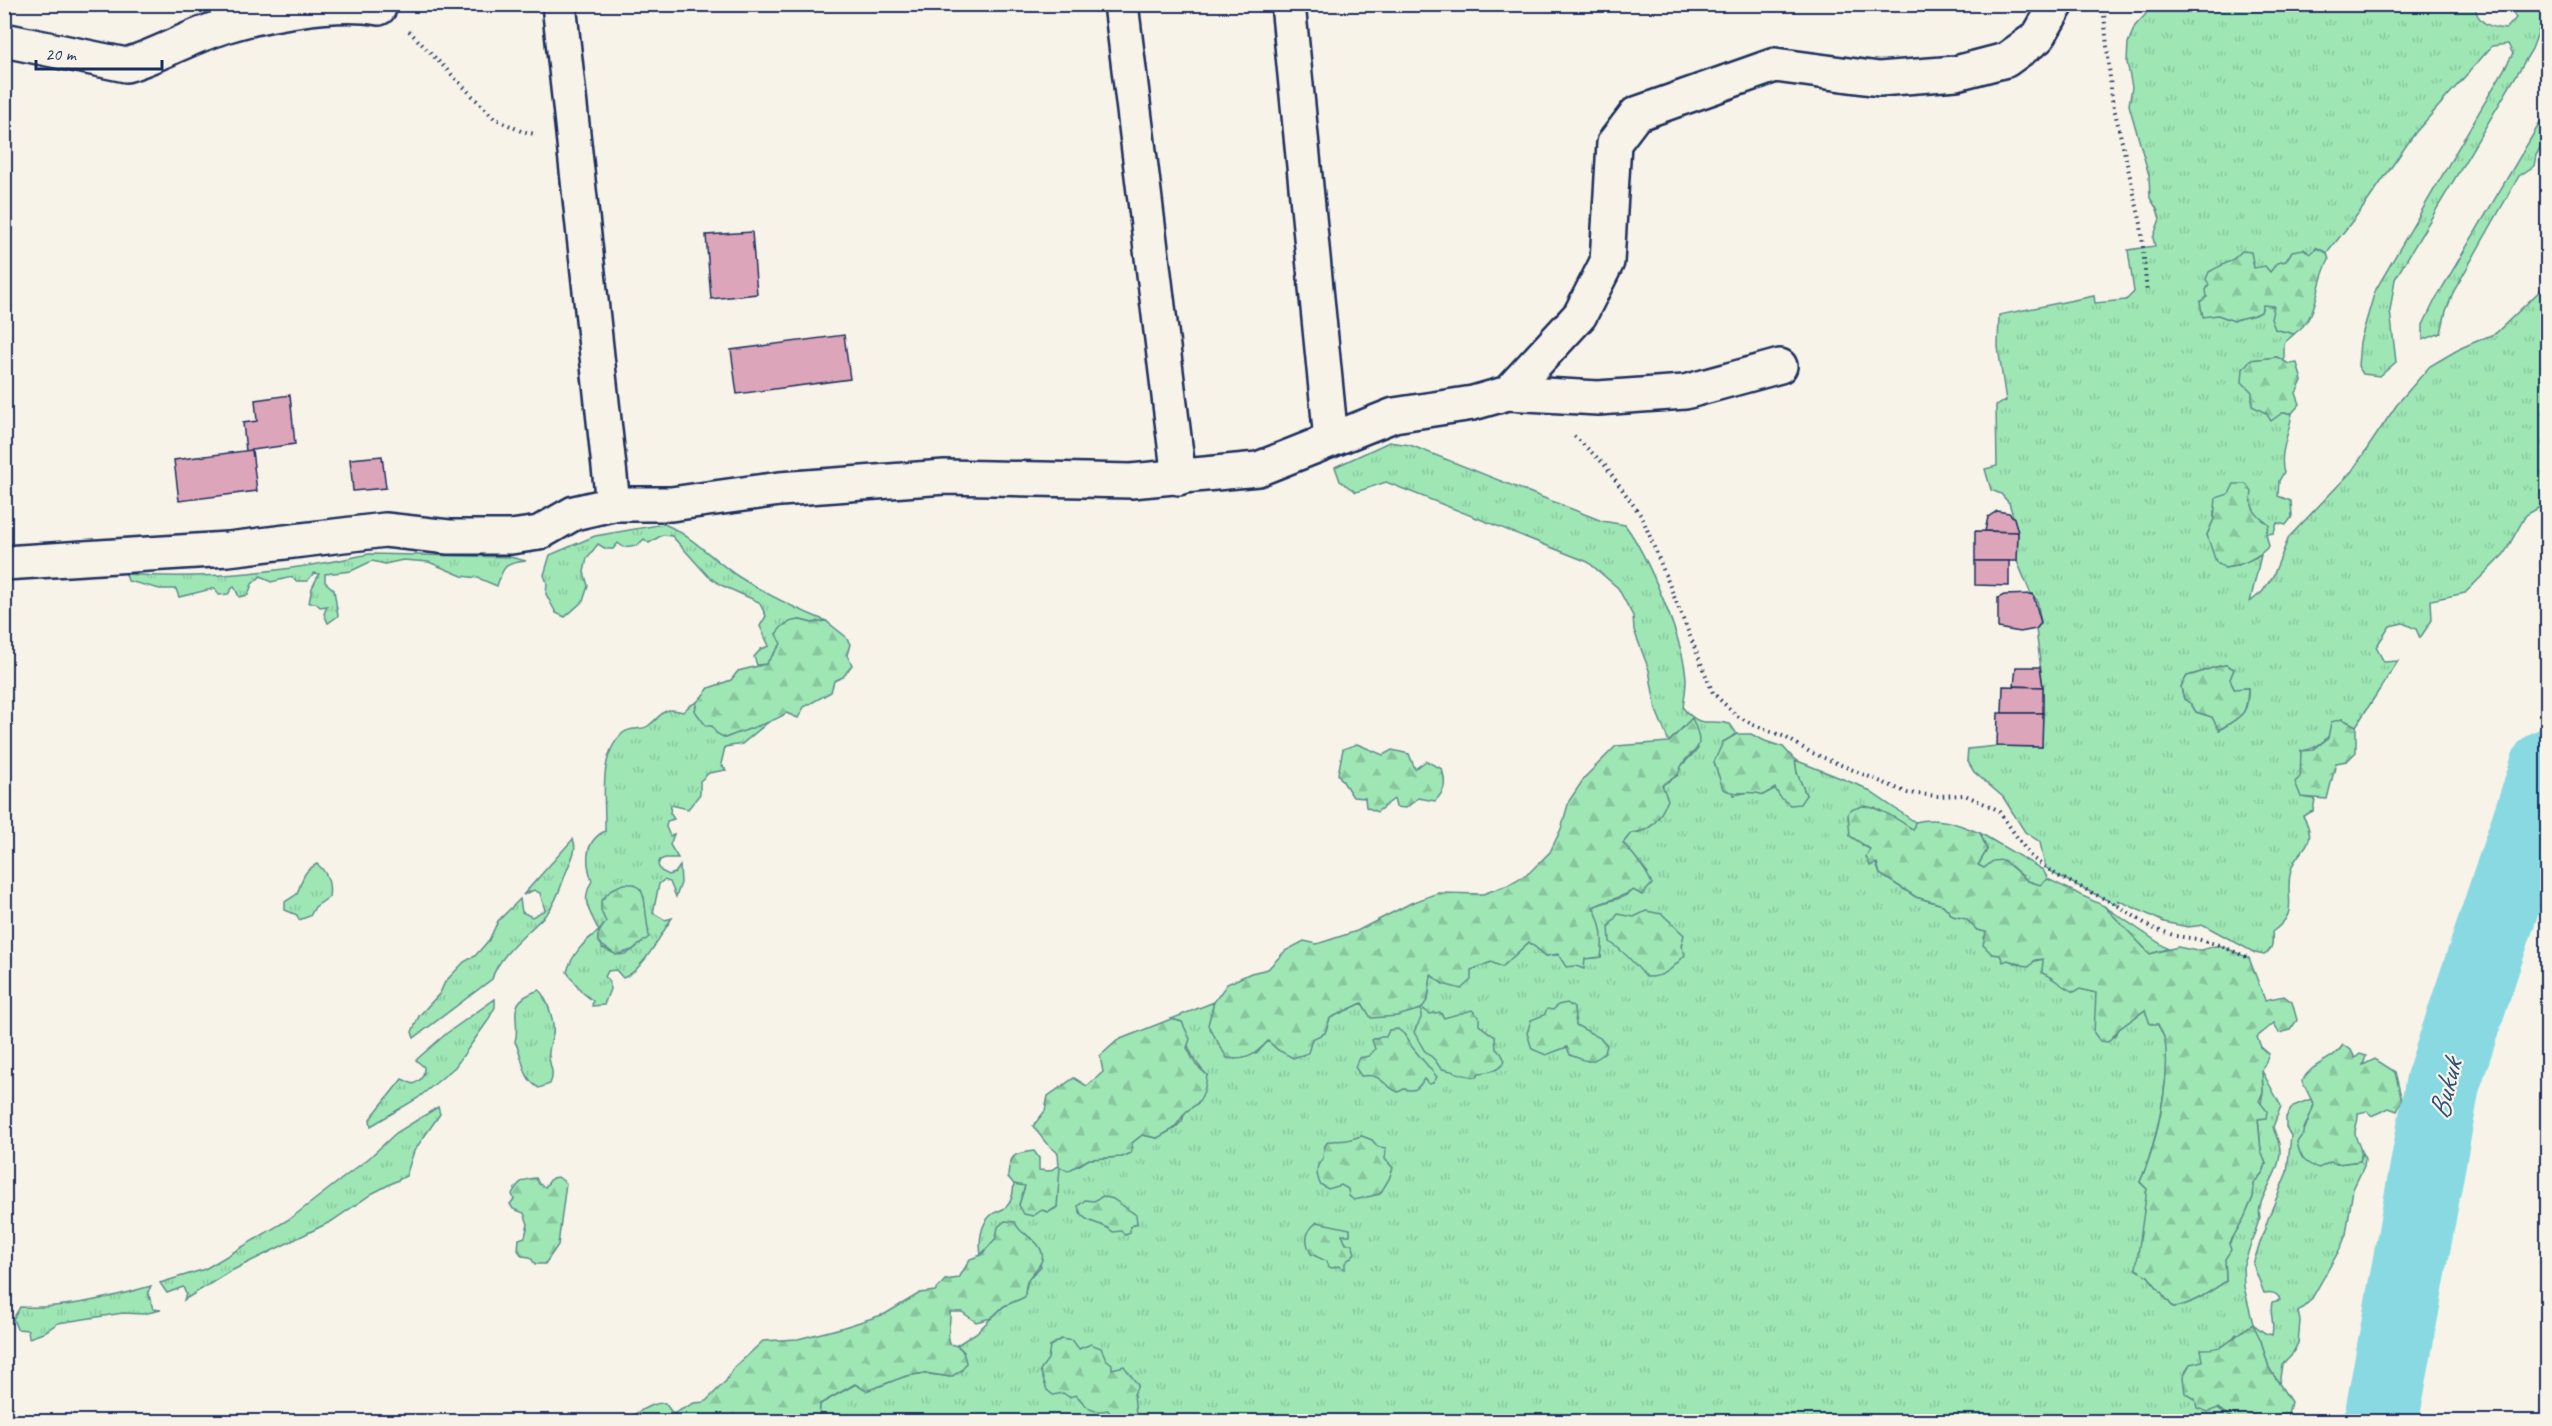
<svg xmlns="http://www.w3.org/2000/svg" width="2552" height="1426" viewBox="0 0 2552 1426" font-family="Caveat,sans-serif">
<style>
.grass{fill:url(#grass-tufts);stroke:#5c8b8a;stroke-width:1.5;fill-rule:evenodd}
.forest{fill:url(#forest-firs);stroke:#5c8b8a;stroke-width:1.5}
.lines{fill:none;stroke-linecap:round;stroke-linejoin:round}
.river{stroke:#89d9e3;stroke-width:75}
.building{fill:#dca5b9;stroke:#1b2f5e;stroke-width:1.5}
.street-casing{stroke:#1b2f5e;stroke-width:38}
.path{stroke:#1b2f5e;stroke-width:4;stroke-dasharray:1.5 4.5;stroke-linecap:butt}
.street{stroke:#f7f3e8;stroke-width:33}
.labels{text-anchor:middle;stroke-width:4.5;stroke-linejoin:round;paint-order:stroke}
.water-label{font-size:30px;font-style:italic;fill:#315179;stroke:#f7f3e8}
</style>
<defs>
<pattern id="grass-tufts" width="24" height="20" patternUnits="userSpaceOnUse" patternTransform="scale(1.5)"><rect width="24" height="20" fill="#9ee7b5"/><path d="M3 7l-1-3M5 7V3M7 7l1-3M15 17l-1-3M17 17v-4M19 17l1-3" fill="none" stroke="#88c69e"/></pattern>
<pattern id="forest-firs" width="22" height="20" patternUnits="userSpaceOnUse" patternTransform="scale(1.5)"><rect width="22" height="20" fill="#9ee7b5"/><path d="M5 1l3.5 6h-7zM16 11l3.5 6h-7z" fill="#88c69e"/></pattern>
</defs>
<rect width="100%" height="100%" fill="#f7f3e8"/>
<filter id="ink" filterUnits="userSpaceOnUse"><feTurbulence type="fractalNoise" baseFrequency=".0167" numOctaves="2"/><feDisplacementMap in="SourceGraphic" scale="12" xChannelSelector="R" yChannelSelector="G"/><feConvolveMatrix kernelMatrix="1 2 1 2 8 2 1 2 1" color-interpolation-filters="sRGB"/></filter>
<g filter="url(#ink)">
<g class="grass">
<path d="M2148,5H2475C2476,23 2490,28 2506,29L2516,18L2508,5H2547V16L2543,19L2532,49L2395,279L2390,311L2396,362L2380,376L2363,374L2358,366L2360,342L2375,291L2513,54L2508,44L2492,46L2415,133L2365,205L2327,253L2317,248L2310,254L2286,262L2270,272L2231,263L2222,265L2209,285L2218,315L2234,321C2242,316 2252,318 2261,312L2263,305L2274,306L2275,329L2294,334L2284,343V362L2277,357L2250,360L2282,413H2292C2290,432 2278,454 2284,472L2279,481L2278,496L2291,501L2292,517L2286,525L2277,523L2274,533L2266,534L2269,525L2254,514L2250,504L2229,494L2214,511V519L2207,535L2225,568L2236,566L2261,555L2250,602L2263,591L2273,576L2289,537L2352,471L2398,403L2430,366L2461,348L2496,333L2547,284V503L2526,515L2504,554L2465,593L2431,600L2432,620L2420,638L2416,629L2403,623L2390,626L2376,647L2384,662L2398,661L2356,726L2342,719C2331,734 2321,749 2301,751V797L2315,799L2313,811L2303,816C2321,847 2297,847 2291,870C2283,898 2302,911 2272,932C2273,942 2273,950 2264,955L2255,953L2204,925L2188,927L2164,922L2118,900L2117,905L2058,876L2045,867L2040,842L2025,832L2003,797L1974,772L1967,760L1968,749L1997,746L2042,747L2043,687L2036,629L2041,623L2037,600L2031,594L2017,561L2018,532L2009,503L2001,494L1991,490L1985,469L1997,466L1996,405L2006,401L1998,347L1999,315L2094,296L2095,303L2126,300L2134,292L2128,250L2155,246L2153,238L2160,219L2157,209L2150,198L2149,175L2129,105L2132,87L2127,62L2128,43L2135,26L2146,14ZM2226,665L2234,669L2230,679L2234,689L2248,688C2249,716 2240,716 2220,730L2212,717L2196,712L2191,703L2184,699L2181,687L2187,676C2201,673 2211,667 2226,665Z"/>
<polygon points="2547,111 2547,136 2536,155 2534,166 2519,176 2454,291 2446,311 2441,333 2423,340 2423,325 2435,300"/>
<path d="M1389,442L1410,445L1602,521L1625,525C1647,554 1685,644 1686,680C1686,689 1684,699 1683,708C1702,730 1707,718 1730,724L1737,734L1723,742L1734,795L1753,791L1763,795L1776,788L1806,795L1797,773L1795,760L1863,787L1915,822L1914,830C1901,821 1887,816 1875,807L1862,845L1870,849L1880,874L1916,897L1943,905L1953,916L1966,919L1977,930L1986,932L2000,955L2008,960L2020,965L2043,959C2059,983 2069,987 2097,993L2096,1021L2114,1037L2119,1029L2145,1010C2153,1018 2160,1026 2164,1036C2175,1066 2153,1153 2140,1182L2147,1189L2148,1276L2173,1307C2190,1306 2212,1290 2226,1281L2225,1259L2229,1244L2244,1218L2253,1197L2254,1183L2263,1172L2266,1164L2261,1151L2258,1119L2263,1092L2262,1071L2281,1106L2273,1127C2275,1134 2280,1143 2280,1150C2281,1175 2255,1199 2260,1217L2243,1267L2244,1287L2253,1324L2265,1333L2272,1335C2275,1321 2269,1314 2272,1302L2280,1300C2277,1292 2271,1292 2264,1293L2253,1264L2268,1219L2287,1172L2291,1136L2286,1127V1117L2293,1106L2311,1099C2318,1112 2304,1121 2303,1134L2330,1161L2337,1164L2360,1161L2362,1153L2365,1159L2364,1166L2353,1189L2346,1234L2341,1247L2311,1300L2298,1312L2300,1321L2298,1343L2291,1356L2282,1365L2279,1384L2269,1368L2261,1341L2236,1334L2227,1346L2216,1350L2218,1408L2233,1419V1421L814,1422L819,1418L820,1404L856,1384C886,1391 880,1383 907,1376C922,1372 936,1375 951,1377L964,1352L957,1345L976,1333L1004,1306L1024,1297L1028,1280L1041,1266L1026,1234L1018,1231L997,1238L981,1255C979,1242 980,1225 991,1215C996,1211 1003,1211 1007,1206C1013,1200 1013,1191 1014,1184L1026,1185L1019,1205L1049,1212L1057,1207L1059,1167L1078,1166L1089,1159L1122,1157L1131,1153L1132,1143L1142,1135L1157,1138L1174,1129L1182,1121L1185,1112L1198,1103L1207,1075C1191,1059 1186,1044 1182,1022L1171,1019L1214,1002L1209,1026L1256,1054L1268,1041L1278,1050L1325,1033L1330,1018L1362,1003L1371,1017L1397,1016L1428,999L1431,975L1443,984L1452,985L1471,970L1491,962L1502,966L1529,942L1546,956C1565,952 1582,961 1601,957C1602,938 1602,923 1593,907C1603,902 1613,901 1622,897C1633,893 1640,882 1648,873L1623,843L1631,833H1639L1662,785L1678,775L1680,767L1698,749L1692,718L1669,742L1656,710L1649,670L1634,630L1633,616L1618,588L1588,562L1386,482L1356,492L1340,481L1335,467Z"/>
<path d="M664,524C693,536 713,560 739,577C766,594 796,609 826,621L812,623L800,620L776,634L782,643L766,664L757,665L754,657L761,649L769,646L760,626L766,616L759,602L721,585L708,576L672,536L662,535L649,543L644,539L638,545L623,547L618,543L613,549H606L598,544L587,558L584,572L588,586L583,601L565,617L556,613L546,594L547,583L544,575L550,555L595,536Z"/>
<path d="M369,554L510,557L526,561C505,563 503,566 497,586L478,578L462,576L429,562L403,560L385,564L372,561L351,571L325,574V582L334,590L338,616L328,623L324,614L327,606L320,607L316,603H309L312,588L319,574L314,573L307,581H296L292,577L271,582L261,576L252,584L248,595L239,597L234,586L228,594L219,595L215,588L179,597L176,589H160L128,581L126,574C203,581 294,571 369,554Z"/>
<path d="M697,702L695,711L725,738L772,719L742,744L725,747L721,764L726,770L709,773L700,781V794L688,809L671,805L670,813L674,819L667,821L666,827L670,836L674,834L670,845L678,858H665L660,860L658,865L661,871L669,875L675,873L680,866L681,883L676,897L670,882L664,880L659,884L653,913L665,920L672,918C661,934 642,972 623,978L616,970L608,971L605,977L609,980L610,989L604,1005L592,1006L593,1001L582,992L567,972C571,956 585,940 599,931C590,911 580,902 592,881C585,861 585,841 605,831C606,801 597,756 623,733C631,726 641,731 648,726C664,715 660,706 683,712L689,706ZM644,898L646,926L649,931C644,940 629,959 616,954C611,953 608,950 602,948L599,931L606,922Z"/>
<polygon points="1980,833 2043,870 2048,879 2040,885 2028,881 2011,866 1984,869 1978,865 1987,850"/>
<path d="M573,839C578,850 571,859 567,870C561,885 558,899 548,912C531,931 498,955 492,979L414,1038L412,1032L419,1016L440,993L445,982L464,962L475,956L489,940L498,921L520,899L522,912L532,917L545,910L540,893L534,890L523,895Z"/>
<path d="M317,864C327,872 331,884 329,897L315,907L310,916L299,920L297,915L285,910V902L297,894C303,879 302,872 317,864Z"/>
<polygon points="2104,906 2168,949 2150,954"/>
<path d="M539,990C547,998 555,1022 553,1034C552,1040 549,1046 549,1053C548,1066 556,1070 550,1084L539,1088C521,1078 524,1057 515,1042C522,1018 502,1003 539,990Z"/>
<path d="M495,999V1007L487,1022L455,1067L418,1098L371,1126L370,1119L402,1079L413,1084C422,1080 424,1076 424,1067L416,1060L447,1033Z"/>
<polygon points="438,1107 440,1114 414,1151 406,1176 373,1193 332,1221 229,1272 184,1300 186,1294 183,1287 167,1293 160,1283 205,1269 291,1218 369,1158 396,1133"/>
<path d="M151,1286L148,1292L153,1309L161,1310L143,1314L123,1313L58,1323L43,1333L29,1338L28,1330L17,1329L13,1319L20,1307C64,1309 109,1298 151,1286Z"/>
</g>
<g class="forest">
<path d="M2317,248L2327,253L2329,260C2314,286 2321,315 2294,334L2275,329L2271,319L2274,306L2263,305L2261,312C2251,318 2242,316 2234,321L2218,315L2203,317L2200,302L2207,297L2206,290L2209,285L2206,279L2209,272C2224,263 2230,264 2242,251L2251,252L2254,268L2265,266L2270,272L2277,263L2286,261L2292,251L2304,249L2310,254Z"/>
<polygon points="2277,357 2289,364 2297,363 2302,381 2296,393 2300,404 2292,413 2282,413 2271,421 2266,413 2252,406 2252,392 2242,382 2243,369 2250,360"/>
<path d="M2234,484H2246L2252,492C2249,509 2256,515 2269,525L2266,534L2269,546C2257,559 2242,565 2225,568L2216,562L2207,535L2214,519L2216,498L2229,494Z"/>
<path d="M800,620L812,623L826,621L845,636L850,644L847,655L852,665L843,677L834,681L831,692L804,707L798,718L786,713C778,721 738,732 725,738L716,733L712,726H706L695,711L697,702L709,688L731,680L738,671L766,664L781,644L776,634C783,624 788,621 800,620Z"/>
<path d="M2226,665L2234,669L2230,679L2234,689L2248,688C2247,717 2242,715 2219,730L2212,717L2196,712L2191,704L2184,699L2181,687L2187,676C2201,673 2211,667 2226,665Z"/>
<path d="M1692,718C1711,760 1686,744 1678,775L1662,785L1668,800C1659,818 1653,832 1631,833L1623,843C1634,855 1646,869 1652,884L1642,895L1633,890C1621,898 1607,900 1593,907C1602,923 1604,939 1601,957L1585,959L1584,969L1576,966L1566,967L1558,954L1546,956L1529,942L1502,967L1491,962L1471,970V980L1461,989L1443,984L1431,975L1428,999L1422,1008L1430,1014L1440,1012L1444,1018L1472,1010L1479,1017V1025L1495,1037L1496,1049L1501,1053L1505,1061C1499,1071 1490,1072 1479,1073L1477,1077C1463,1077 1454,1070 1441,1069L1435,1060L1424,1050L1414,1032L1421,1018V1009L1397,1016L1371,1018L1362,1003L1330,1018L1325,1033L1312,1039L1308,1053L1293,1058L1278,1050L1268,1041C1255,1055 1247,1061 1227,1058L1208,1025L1214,1002L1227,984L1251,973L1268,969L1285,951L1304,941L1317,944L1357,931L1411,903L1438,893L1483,894L1508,885L1529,873L1550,852L1561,829L1569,801L1585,777L1616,746L1669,742Z"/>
<polygon points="2342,719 2356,726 2356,752 2347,761 2336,763 2327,799 2301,797 2295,782 2300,777 2301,751 2313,750 2328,738 2331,722"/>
<path d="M1737,734H1751L1765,741L1783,747L1795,760L1797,773L1806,795L1800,804L1790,805L1780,797L1775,788L1763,795C1748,789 1739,797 1723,789L1714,762L1723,742Z"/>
<path d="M1357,744L1383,755L1392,750L1409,754L1415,769L1426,761L1442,769C1446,783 1446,790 1435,801L1418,798L1406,808L1396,807L1394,799L1377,812L1366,807L1365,798L1353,797L1338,774L1343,749Z"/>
<path d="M1863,806C1879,807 1900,820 1913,830L1915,822C1939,816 1958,824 1980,833L1987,850L1978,865L1984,868L1993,861L2003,860L2028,881L2040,885L2048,879L2104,906L2150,954L2178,947L2197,951L2219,945L2249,958L2265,1000L2284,996L2292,1002L2297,1020L2290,1030L2279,1033L2274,1023L2257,1037L2261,1047L2269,1054L2262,1071L2263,1092L2259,1101L2267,1111L2266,1118L2258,1119L2261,1151L2266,1164L2263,1172L2254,1183L2253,1197L2244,1218L2229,1244L2231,1250L2225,1259L2226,1281C2212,1290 2190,1306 2173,1307L2148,1276L2136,1269L2147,1189L2140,1182C2156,1147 2171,1079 2165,1041C2164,1035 2160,1029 2158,1024H2150L2145,1010L2119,1029L2108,1042L2100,1041L2094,1033L2096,993L2080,989L2074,992C2061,987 2055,978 2042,973L2043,959L2035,960L2029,967L2008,960L2003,962L2000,955L1992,954L1983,945L1986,932L1977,930L1966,919L1953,916L1943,905L1916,897L1880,874L1877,863L1870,866L1866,857L1870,849L1850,836L1848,814L1850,810Z"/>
<path d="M623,884H634L641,890L644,898L649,937L632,950L616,955C602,943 588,945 606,922L601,911V901L612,889Z"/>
<path d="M1646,911L1662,914L1684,935L1681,946L1685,955C1673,968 1664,978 1646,977C1637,966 1622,950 1610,942L1609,926L1618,914L1634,917Z"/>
<path d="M1567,1003L1574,1008L1576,1025L1600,1038L1607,1045L1605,1053C1588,1066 1588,1061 1570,1055L1567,1047L1546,1055L1532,1049L1527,1033L1531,1020L1544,1015L1547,1009L1553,1010L1558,1005Z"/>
<path d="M1171,1019L1182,1022L1190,1039L1187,1048L1196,1065L1207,1075C1206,1085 1204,1098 1195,1105C1192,1108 1187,1110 1184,1114C1175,1129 1173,1129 1157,1138L1142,1135L1132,1143L1131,1153L1122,1157L1089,1159L1068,1171L1060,1167L1057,1207L1049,1212L1042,1210L1033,1216L1024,1214L1019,1205L1025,1186L1014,1184L1008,1177C1009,1156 1013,1153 1034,1151L1039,1158V1170L1049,1171L1059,1166L1058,1153L1046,1143L1033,1126L1045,1111L1048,1096L1074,1078L1087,1086L1103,1072L1100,1056L1118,1040Z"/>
<path d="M1398,1029L1404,1034L1412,1047L1437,1077L1433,1083L1429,1084L1424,1079C1418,1089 1415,1092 1404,1089L1398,1092C1381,1085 1383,1073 1361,1076L1355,1067L1359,1058L1369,1056L1375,1049L1372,1040L1378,1037H1386L1389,1030Z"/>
<path d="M2343,1045L2351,1050L2355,1058L2360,1054L2366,1056L2363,1065L2375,1059L2395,1072L2402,1101L2397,1111L2389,1108L2371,1116L2367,1111L2358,1113C2359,1121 2355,1126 2355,1133C2356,1144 2364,1148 2360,1161L2337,1164L2330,1162L2319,1168C2304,1164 2300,1157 2297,1142L2303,1134L2314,1105L2302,1081C2312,1062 2332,1062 2343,1045Z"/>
<path d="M1362,1136L1372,1140L1378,1147L1386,1148L1385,1159L1393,1168L1389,1179L1380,1194L1354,1200L1349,1196L1348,1189L1341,1185L1328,1189L1320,1184C1316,1173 1315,1167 1323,1158C1324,1134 1332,1143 1347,1140C1352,1139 1357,1137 1362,1136Z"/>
<path d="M558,1177L566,1183L558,1245L545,1264H535L530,1257L522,1256L518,1250L519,1239L525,1237L528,1224L524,1213L513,1209L510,1204L514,1199L512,1194C518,1182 523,1179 536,1178L539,1184L545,1187L552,1178Z"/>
<path d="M1103,1196L1113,1199L1136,1215L1137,1223L1130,1227V1233L1125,1235L1121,1231L1113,1232C1101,1220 1082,1226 1078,1206L1085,1200L1094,1201Z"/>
<path d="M1005,1221L1015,1222C1020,1235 1030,1234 1038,1245C1049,1260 1037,1267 1029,1278C1025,1284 1025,1291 1025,1297L1004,1306L991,1318L976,1322L962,1312H950C951,1324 946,1333 950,1344C962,1346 964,1352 966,1363L962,1370L951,1377L925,1373L906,1376L866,1391L855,1384L820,1404L819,1418C811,1423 808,1421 800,1416L798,1422L618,1421C636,1417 647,1402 665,1403L673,1414L694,1403L705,1402L726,1381L734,1368L763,1341L798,1339L841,1328L885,1314L920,1293L935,1291L945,1280L959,1278L970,1259L981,1255L996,1238L998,1227Z"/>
<path d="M1317,1222L1350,1229V1235H1342L1346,1244H1352L1355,1253L1345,1263V1269L1338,1266L1333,1268L1328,1267L1326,1261L1311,1254C1304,1240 1305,1232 1317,1222Z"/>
<path d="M2253,1324L2261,1341L2269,1368L2291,1402L2288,1415L2279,1418L2280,1421H2233V1419L2218,1408L2208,1412L2197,1408L2195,1399L2185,1393L2183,1377L2190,1364L2203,1361L2201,1349C2230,1350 2229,1338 2253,1324Z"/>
<path d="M1061,1339L1073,1341L1079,1349L1091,1344L1101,1348L1106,1359L1112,1364V1369L1124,1366L1138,1385L1134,1394L1136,1415L1132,1421H1115L1108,1410C1090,1414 1087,1407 1076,1395L1069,1397L1063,1393L1053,1395L1047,1390L1040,1370L1048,1359L1050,1346Z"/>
</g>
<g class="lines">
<polyline class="river" points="2381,1422 2443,1082 2548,766"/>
</g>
<g class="building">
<polygon points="752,232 757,294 711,299 706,235"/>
<polygon points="844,335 850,379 737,394 731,350"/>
<polygon points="290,395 295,444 246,451 243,423 257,421 255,400"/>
<polygon points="252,450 257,491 179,501 174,460"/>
<polygon points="382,456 386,488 353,491 350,459"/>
<polygon points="1997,511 2009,513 2014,518 2018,532 1985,531 1988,517"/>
<polygon points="1975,531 2018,532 2017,561 1975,561"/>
<polygon points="1975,561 2009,561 2009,586 1975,585"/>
<polygon points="2033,594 2041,623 2036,629 2020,632 1998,628 1998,598 2004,595"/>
<polygon points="2016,667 2040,667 2043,687 2014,686"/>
<polygon points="2003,686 2043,687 2043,713 2002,713"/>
<polygon points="1998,713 2043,713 2042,747 1997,746"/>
</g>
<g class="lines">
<g class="street-casing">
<g id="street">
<polyline points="559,4 613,504"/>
<polyline points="1121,4 1179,478"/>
<polyline points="1288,4 1331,440"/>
<path d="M4,40L126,65C157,56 185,39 216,29C258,14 335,0 379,8"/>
<polyline points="1508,393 1598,398 1685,392 1780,366"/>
<polyline points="4,563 228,549 385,530 449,537 511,537 539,533 574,513 613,504 671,504 780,489 945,477 1131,481 1258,469 1394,415 1473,403 1508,393 1580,315 1607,262 1614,143 1636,114 1775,65 1879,79 1956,73 2006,60 2038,37 2057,4"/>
</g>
</g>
<g class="path">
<polyline points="2103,4 2112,99 2141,224 2147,294"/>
<polyline points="409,31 494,118 521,131 535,134"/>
<polyline points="1574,436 1604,464 1642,517 1713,693 1737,716 1754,725 1785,737 1810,752 1908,793 1938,796 1965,795 1998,810 2031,857 2058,876 2117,905 2152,928 2176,936 2197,939 2219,945 2249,958"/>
</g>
<use href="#street" class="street"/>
</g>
</g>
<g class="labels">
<g class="water-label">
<text transform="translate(2445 1089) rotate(-76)" y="10">Bukuk</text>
</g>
</g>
<rect width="2552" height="1426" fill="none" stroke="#f7f3e8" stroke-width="24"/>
<rect x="12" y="12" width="2528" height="1402" fill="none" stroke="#1b2f5e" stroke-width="2" filter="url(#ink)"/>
<path d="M36 60v9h126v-9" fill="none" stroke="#1b2f5e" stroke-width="3"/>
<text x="45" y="60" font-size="18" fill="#1b2f5e" stroke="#f7f3e8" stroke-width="4.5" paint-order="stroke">20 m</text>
</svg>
